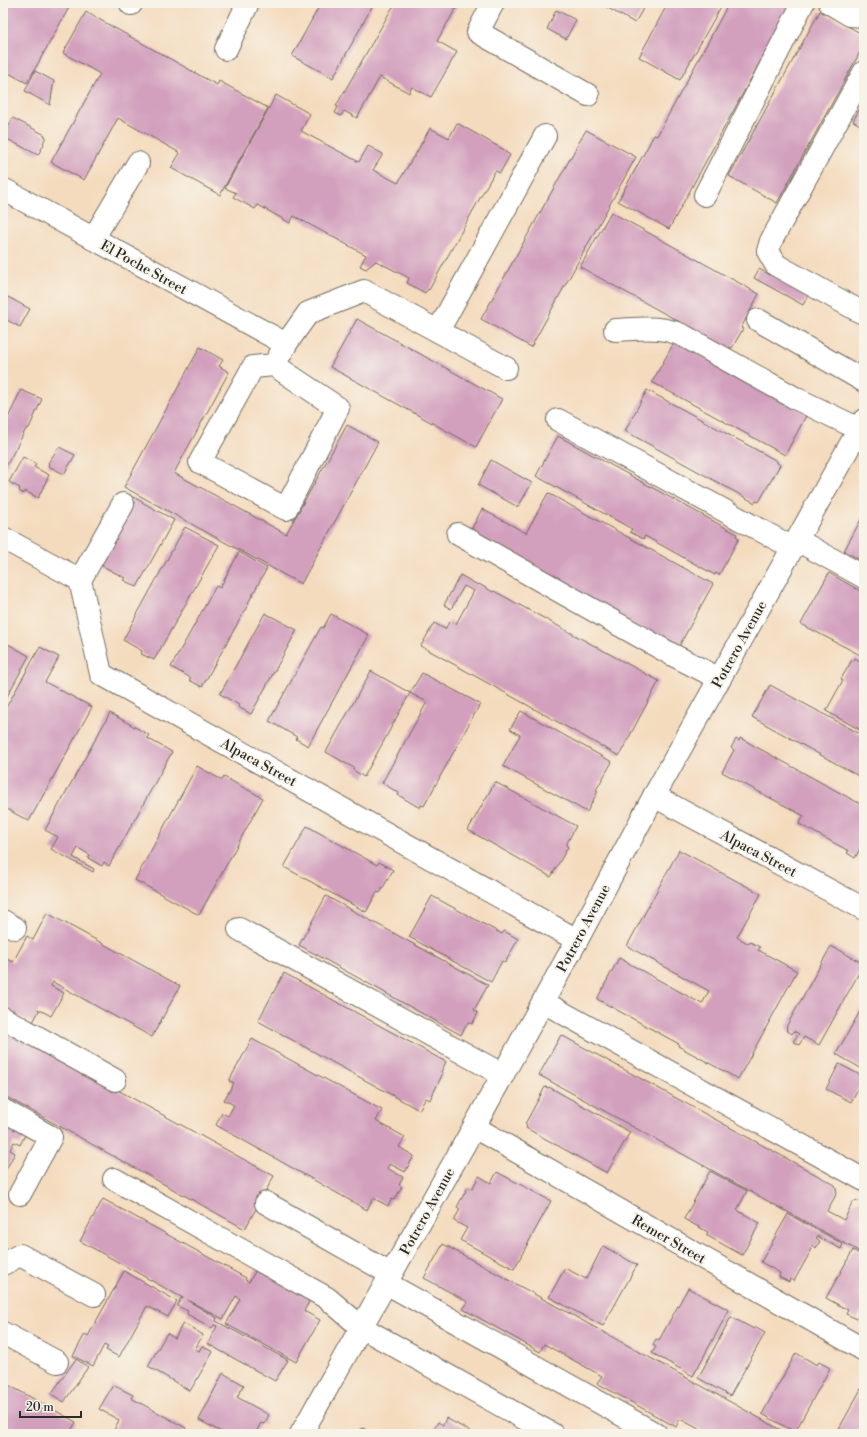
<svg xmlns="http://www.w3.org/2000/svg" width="867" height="1437" viewBox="0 0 867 1437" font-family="'Libre Bodoni',serif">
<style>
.building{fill:#d29fbd}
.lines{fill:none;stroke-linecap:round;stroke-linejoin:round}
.minor-casing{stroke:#71695e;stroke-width:24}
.minor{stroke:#fff;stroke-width:22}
.labels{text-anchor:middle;stroke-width:3.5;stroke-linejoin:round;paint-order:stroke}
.street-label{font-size:14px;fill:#2b2b2b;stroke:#f7f3e8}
</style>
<rect width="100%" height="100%" fill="#f7f3e8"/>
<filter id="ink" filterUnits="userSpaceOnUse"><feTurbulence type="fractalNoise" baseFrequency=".025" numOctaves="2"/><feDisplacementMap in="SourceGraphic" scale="8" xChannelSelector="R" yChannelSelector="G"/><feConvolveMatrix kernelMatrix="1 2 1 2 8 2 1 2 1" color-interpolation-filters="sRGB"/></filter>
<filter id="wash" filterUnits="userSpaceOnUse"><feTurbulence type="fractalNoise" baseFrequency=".012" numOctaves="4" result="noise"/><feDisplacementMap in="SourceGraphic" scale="16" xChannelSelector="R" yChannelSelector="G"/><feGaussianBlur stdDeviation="0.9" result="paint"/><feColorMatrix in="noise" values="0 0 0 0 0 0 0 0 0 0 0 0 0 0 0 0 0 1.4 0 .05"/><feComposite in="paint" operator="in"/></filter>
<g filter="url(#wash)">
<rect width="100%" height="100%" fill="#f4dbbe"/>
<g id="blocks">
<g class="building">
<polygon points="3,3 71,4 27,83 3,70"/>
<polygon points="321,3 374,3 333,78 292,56"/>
<polygon points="395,3 459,3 437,41 457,52 431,97 412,87 409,93 380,77 357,118 344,111 341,116 335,113 338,107 336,106"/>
<polygon points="599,3 646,3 635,23"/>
<polygon points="668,3 723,3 680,80 639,57"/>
<polygon points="729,3 792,3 669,229 618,201 654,135 657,136"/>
<polygon points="556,10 576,20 566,39 547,29"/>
<polygon points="820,11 864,35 864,45 777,203 729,176"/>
<polygon points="86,12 217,85 219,81 268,108 220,195 171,168 180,153 118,118 84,180 51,162 100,74 63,53"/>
<polygon points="35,71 54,81 50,105 25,91"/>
<polygon points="276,95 310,114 301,131 359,162 368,146 383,154 373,170 398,183 413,157 414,157 430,128 449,138 457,123 506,151 505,152 510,155 500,173 495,171 429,290 428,289 425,293 407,283 409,278 376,261 366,269 360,266 366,255 294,216 290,223 258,205 255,209 233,197 236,193 225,188"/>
<polygon points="864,101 864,127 853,121"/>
<polygon points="13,118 45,135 45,137 46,137 43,143 44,144 38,155 3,137"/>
<polygon points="586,130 636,157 531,347 481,319"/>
<polygon points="611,212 759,294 741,328 743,329 732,348 730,347 729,349 580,267"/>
<polygon points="759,269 808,295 803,305 754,278"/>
<polygon points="8,297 30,309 20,327 3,318 3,304"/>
<polygon points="357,319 502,399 476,447 330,367"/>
<polygon points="675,341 807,414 785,455 652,382"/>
<polygon points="200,347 223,360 219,366 229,372 174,473 286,534 347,425 378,442 301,584 124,487"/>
<polygon points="21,390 42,399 29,428 26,429 3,472 3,416 8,418"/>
<polygon points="647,390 777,461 777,463 780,465 759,502 756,501 755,503 625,431"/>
<polygon points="558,436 737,534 736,536 739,538 719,575 716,573 715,575 645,536 643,539 630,532 632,529 536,476"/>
<polygon points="59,447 75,455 64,474 48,466 49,464 48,463"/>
<polygon points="23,457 36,464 34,467 49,475 38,498 25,491 24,494 19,491 20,488 9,482"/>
<polygon points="491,460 532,483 518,507 478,485"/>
<polygon points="548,493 713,584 677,650 469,534 482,509 526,533"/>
<polygon points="133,497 174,520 137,587 123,580 125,578 97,563"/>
<polygon points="864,514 864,562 844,551"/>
<polygon points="185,527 219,545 154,660 141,654 142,651 123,640"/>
<polygon points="239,552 267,568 248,603 249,603 202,687 189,680 191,678 171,667 216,586 220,588"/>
<polygon points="829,573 864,593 864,657 801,624"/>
<polygon points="460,575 478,585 479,584 493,592 494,591 659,681 619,756 421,646 434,623 445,629 450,621 456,624 474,591 464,586 451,609 444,605"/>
<polygon points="265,613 297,630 251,714 238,707 239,705 220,694"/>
<polygon points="331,614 369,635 308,746 296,739 297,737 269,721 321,627 323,628"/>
<polygon points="3,641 29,656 3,704"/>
<polygon points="40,647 59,657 45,682 92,707 29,821 3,807 3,713"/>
<polygon points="855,658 864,663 864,732 826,711 843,680 841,679 852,660 854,661"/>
<polygon points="371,671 410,693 422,673 480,704 424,806 421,805 420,808 398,795 399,793 382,783 427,702 410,693 364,777 353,770 354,768 326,752"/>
<polygon points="770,685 864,736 864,779 752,717"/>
<polygon points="521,711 612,762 596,790 598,791 587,812 503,766 520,735 510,729"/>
<polygon points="110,713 149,735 147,738 172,752 109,866 104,862 102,866 88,858 90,855 78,848 73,857 94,869 93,872 51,849 58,837 45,830"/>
<polygon points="740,738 864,806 864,842 855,858 847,853 849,851 799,824 804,816 722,772 734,750 731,748 736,739 739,741"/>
<polygon points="197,766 222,780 224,777 263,798 199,915 135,880"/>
<polygon points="495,782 576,826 566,845 568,847 551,877 468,830"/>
<polygon points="307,826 377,865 379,862 393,870 380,893 377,892 366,912 284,867"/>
<polygon points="679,850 761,894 737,937 749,944 750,942 760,947 758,950 797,971 738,1079 678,1046 679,1044 597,999 619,958 702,1004 709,991 627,946"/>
<polygon points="326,896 488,985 474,1010 478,1013 472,1024 468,1022 461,1035 299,945"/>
<polygon points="432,896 502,934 504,931 518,939 505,963 502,961 491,982 409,937"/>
<polygon points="47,913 180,986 152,1037 53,982 51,986 64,993 51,1016 38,1009 39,1011 33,1022 3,1011 3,957 13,962 27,936 33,940"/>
<polygon points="831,946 864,964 819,1045 804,1037 799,1045 793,1041 799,1034 794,1031 792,1034 786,1030 787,1028 786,1027"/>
<polygon points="284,973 446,1062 441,1072 443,1073 430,1100 426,1098 419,1110 258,1021"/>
<polygon points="864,1004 864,1070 836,1054"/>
<polygon points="3,1027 274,1176 245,1229 3,1095"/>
<polygon points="561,1035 835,1185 837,1193 827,1211 844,1220 853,1202 862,1200 864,1201 864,1254 539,1075"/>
<polygon points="252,1039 382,1110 376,1121 405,1137 399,1147 414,1156 405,1172 390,1164 387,1168 403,1177 399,1185 402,1187 394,1200 392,1199 388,1206 373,1198 367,1210 216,1125 222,1113 228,1116 234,1105 224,1100 234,1083 229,1081"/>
<polygon points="839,1064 864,1077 851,1102 826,1089"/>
<polygon points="545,1087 548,1088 549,1087 630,1132 607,1173 526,1128 527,1126 525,1124"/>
<polygon points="3,1121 20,1130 19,1132 25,1135 20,1145 14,1142 10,1150 15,1153 3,1175"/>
<polygon points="710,1171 747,1191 737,1210 760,1223 742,1255 706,1235 708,1232 684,1219"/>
<polygon points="497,1172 551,1201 514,1269 460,1240 467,1228 454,1221 460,1209 457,1207 468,1187 472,1189 479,1176 491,1183"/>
<polygon points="103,1199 246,1278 245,1280 249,1282 257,1268 311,1298 304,1311 320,1320 296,1362 226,1324 240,1299 236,1296 223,1319 187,1300 217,1318 216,1321 288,1360 275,1381 208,1344 217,1326 214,1325 212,1328 187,1314 188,1311 177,1306 181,1298 183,1299 183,1298 80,1241"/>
<polygon points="788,1214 843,1244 841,1249 817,1236 816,1238 820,1241 816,1248 812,1245 810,1248 812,1249 794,1281 790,1279 789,1282 779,1277 780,1273 761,1262"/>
<polygon points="443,1244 707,1389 788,1434 708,1434 680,1419 676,1427 597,1383 602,1376 544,1344 540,1352 463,1309 468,1302 424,1278"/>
<polygon points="603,1246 637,1265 603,1326 549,1297 565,1268 586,1279"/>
<polygon points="853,1250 864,1256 864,1306 857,1319 846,1314 848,1310 826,1298"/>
<polygon points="124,1271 177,1301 168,1317 147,1306 119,1357 106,1350 108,1347 104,1345 93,1366 73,1356 85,1334 88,1336"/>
<polygon points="688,1288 729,1310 693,1376 652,1353 656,1347 653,1345 656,1339 659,1340"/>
<polygon points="731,1317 754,1329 755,1327 765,1333 730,1396 698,1378"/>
<polygon points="183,1323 203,1335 195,1349 199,1351 202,1346 213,1352 190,1391 148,1366 167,1333 175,1338"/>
<polygon points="796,1353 817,1365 819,1362 830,1368 795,1432 762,1414"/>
<polygon points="76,1359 88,1367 64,1402 51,1394"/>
<polygon points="223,1373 244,1385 237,1397 269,1415 264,1424 261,1423 255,1434 225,1434 199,1420"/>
<polygon points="3,1382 76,1422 69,1434 3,1434"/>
<polygon points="113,1385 133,1395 131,1398 186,1428 183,1433 185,1434 117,1434 113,1432 119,1420 99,1409"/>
<polygon points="861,1389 864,1390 864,1434 836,1434"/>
<polygon points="446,1418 475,1434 431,1434 438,1422 443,1425"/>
<polygon points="363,1428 373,1434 359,1434"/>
</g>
</g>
</g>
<g filter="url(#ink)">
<use href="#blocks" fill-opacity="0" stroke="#71695e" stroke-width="1"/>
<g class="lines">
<g class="minor-casing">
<g id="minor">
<polyline points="493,3 478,32 588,95"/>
<polyline points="830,3 850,15 864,16"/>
<polyline points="131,4 131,3"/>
<polyline points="226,49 248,3"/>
<polyline points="864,72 771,241 768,251 776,265 861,312 864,311"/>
<polyline points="3,189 286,344"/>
<polyline points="705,195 803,3"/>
<polyline points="93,239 138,163"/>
<polyline points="758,320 864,381"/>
<path d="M615,330C640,329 660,325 684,336L797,399L859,429"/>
<polyline points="438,331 545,136"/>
<polyline points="274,365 338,408 286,509 200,462 253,367 274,365 286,344 308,313 364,291 506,368"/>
<polyline points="558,420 793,548"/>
<polyline points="458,534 671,654 720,679"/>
<polyline points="3,538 80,580 101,674 577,940"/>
<polyline points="797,540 864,577"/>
<polyline points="80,580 123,504"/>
<polyline points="654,796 864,909"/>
<polyline points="3,921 15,928"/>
<polyline points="239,929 503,1075"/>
<polyline points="543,1002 864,1180"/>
<polyline points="3,1018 115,1080"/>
<polyline points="3,1110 51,1137 20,1194"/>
<polyline points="474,1127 864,1350"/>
<polyline points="114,1179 327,1298 361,1327 552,1434"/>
<polyline points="266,1203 391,1274"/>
<polyline points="3,1264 20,1255 94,1295"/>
<polyline points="386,1283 656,1434"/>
<polyline points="3,1333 57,1362"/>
<polyline points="301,1434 474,1127 577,940 654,796 864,420"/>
</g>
</g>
<use href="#minor" class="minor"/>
</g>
</g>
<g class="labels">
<g class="street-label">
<text transform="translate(144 267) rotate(29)" y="5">El Poche Street</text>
<text transform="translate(739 644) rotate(-61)" y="5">Potrero Avenue</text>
<text transform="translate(259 762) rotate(29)" y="5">Alpaca Street</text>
<text transform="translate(759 853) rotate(28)" y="5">Alpaca Street</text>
<text transform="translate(583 928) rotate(-62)" y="5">Potrero Avenue</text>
<text transform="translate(427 1211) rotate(-61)" y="5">Potrero Avenue</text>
<text transform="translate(669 1239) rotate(30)" y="5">Remer Street</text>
</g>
</g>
<rect width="867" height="1437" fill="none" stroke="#f7f3e8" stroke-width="16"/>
<path d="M20 1411v6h61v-6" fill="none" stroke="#2b2b2b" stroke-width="2"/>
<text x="26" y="1411" font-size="12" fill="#2b2b2b" stroke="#f7f3e8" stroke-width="3" paint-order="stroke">20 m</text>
</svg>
